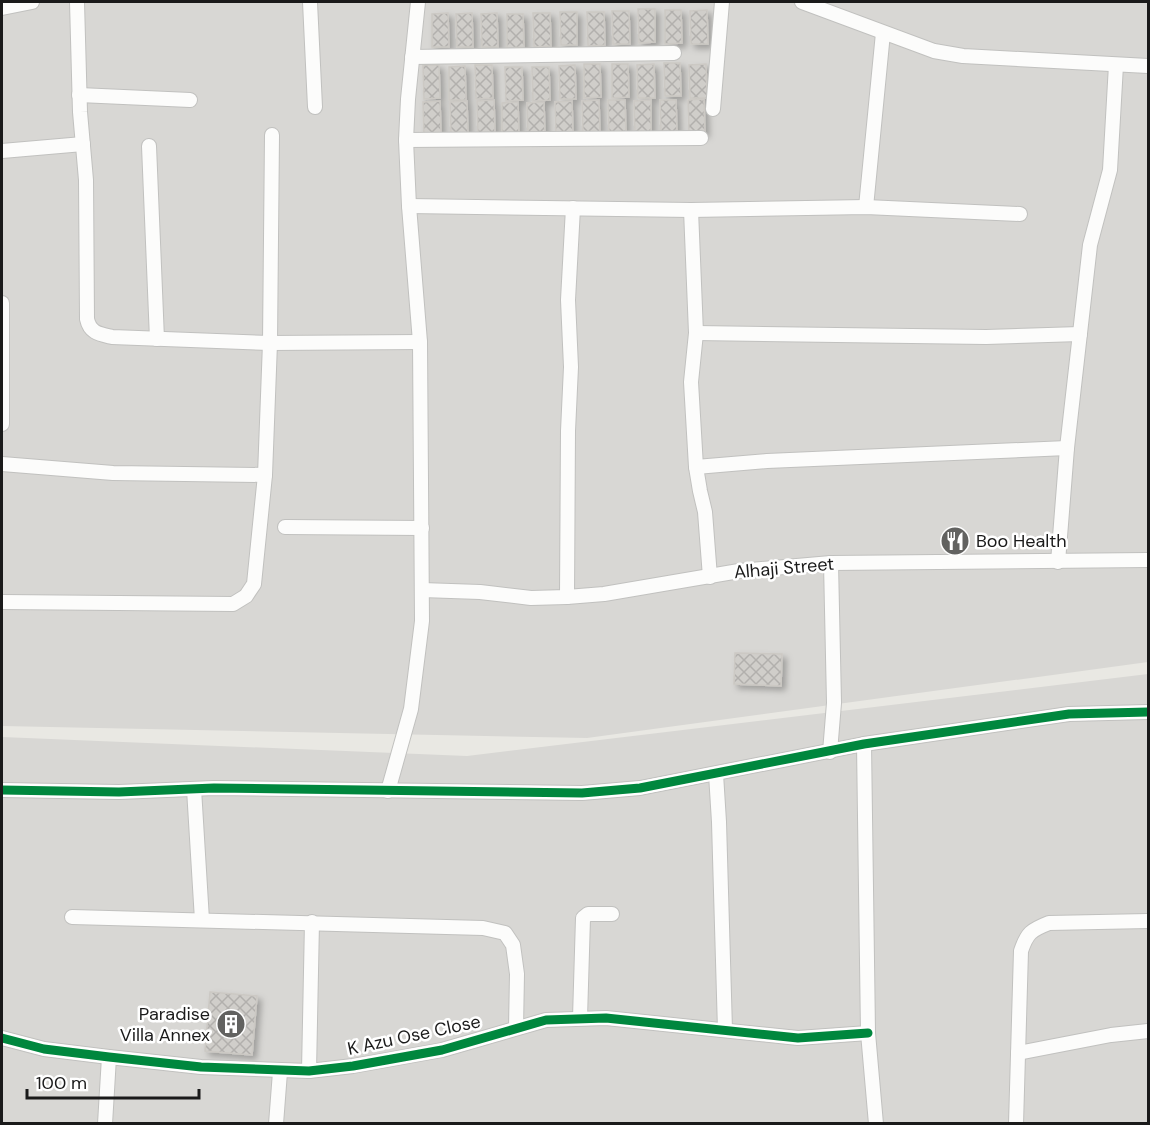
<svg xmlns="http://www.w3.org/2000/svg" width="1150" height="1125" viewBox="0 0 1150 1125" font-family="'DM Sans',sans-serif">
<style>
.residential{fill:#d8d7d4}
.building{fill:url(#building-cross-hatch);stroke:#ccc9c4;stroke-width:1.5;filter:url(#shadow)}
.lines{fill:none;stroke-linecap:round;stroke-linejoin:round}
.minor-casing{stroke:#c1c1bf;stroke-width:16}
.minor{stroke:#fcfcfb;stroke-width:14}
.cycleway-casing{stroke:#fff;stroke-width:13}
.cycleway{stroke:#00873e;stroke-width:9}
.labels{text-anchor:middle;stroke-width:5;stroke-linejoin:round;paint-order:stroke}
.poi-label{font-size:18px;fill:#1a1a1a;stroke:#fff;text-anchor:start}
.street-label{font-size:18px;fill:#1a1a1a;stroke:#fff}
</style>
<defs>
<pattern id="building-cross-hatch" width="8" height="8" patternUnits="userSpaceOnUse" patternTransform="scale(1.5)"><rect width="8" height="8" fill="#d0ceca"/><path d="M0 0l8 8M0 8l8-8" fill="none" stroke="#b2b0ad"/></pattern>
<filter id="shadow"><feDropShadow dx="4" dy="4" stdDeviation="3" flood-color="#0004"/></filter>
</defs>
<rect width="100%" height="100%" fill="#e9e8e3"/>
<g class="residential">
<polygon points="2,2 1148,2 1148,662 587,738 2,726"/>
<polygon points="1148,674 1148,1123 2,1123 2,737 467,756"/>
</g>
<g class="building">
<polygon points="638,9 655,9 655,42 639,43"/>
<polygon points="665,10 681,10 682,43 665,44"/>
<polygon points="707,10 708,44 691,44 690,11"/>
<polygon points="612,11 629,11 630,44 613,44"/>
<polygon points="560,12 577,12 577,45 561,45"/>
<polygon points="587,12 604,12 605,45 588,46"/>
<polygon points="448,13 449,47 432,47 432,14"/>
<polygon points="472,13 473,47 457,47 456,14"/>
<polygon points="497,13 498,47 482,47 481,14"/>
<polygon points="533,13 550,13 551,46 534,47"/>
<polygon points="507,14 523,14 524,47 507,48"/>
<polygon points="664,63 680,63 681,96 665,96"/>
<polygon points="584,64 600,64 601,97 584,98"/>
<polygon points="612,64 628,64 629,97 612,98"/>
<polygon points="654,64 655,98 638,98 637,65"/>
<polygon points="706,64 707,98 690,98 689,65"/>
<polygon points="423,65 439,65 440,98 424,99"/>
<polygon points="475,65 492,65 493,98 476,99"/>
<polygon points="575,65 576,99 560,99 559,66"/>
<polygon points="465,66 466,100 449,100 449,67"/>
<polygon points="505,67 522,67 523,100 506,101"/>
<polygon points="532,67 549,67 550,100 533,101"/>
<polygon points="704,99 705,133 689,133 688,100"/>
<polygon points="494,100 495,134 478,134 477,101"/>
<polygon points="599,100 600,134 583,134 582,101"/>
<polygon points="608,100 625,100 626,133 609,133"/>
<polygon points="651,100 651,134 635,134 634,101"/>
<polygon points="660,100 676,100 677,133 661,133"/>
<polygon points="440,101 441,135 424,135 423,102"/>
<polygon points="467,101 468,135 451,135 450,102"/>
<polygon points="572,101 573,135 556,135 555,102"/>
<polygon points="518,102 519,136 502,136 502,103"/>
<polygon points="544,102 545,136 528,136 527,103"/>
<polygon points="735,653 782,654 781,686 734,684"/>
<polygon points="210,992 257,996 252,1055 205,1051"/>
</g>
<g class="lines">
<g class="minor-casing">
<g id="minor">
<path d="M77,2L80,112L86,180L87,319C90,333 99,334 112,337L270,343L420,342"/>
<polyline points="310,2 315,107"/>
<polyline points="802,2 934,51 963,56 1148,66"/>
<polyline points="2,8 32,2"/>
<polyline points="412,57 674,53"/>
<polyline points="79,95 190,100"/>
<polyline points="713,109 722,2"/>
<polyline points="406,140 701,138"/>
<polyline points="149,146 157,339"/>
<polyline points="2,151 83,144"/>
<polyline points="409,206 691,210 866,207 1020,214"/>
<polyline points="866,207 883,33"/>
<polyline points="691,210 696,333 691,382 696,467 700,491 705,512 710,577"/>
<polyline points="2,303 2,424"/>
<polyline points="696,333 986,337 1080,334"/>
<polyline points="2,464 113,473 265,475"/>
<polyline points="696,467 767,461 1067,448"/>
<polyline points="285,527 422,528"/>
<polyline points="1058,562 1067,448 1090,245 1110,170 1116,65"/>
<polyline points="422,590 480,592 531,598 567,597 604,594 739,571 831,563 1148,560"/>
<polyline points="567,597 568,431 571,367 568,300 573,208"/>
<polyline points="2,602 233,604 246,596 254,584 265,475 270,343 272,135"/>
<polyline points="864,744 868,1033 876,1124"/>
<polyline points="830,752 834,703 831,563"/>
<polyline points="716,774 719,822 725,1030"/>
<polyline points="194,789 202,920"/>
<polyline points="2,790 119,792 214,788 582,793 640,788 864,744 1069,714 1148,712"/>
<polyline points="388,791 411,709 422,621 420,342 409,206 406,140 408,99 418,2"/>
<polyline points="72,917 483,928 505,933 513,945 517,974 516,1028"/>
<polyline points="580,1018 583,918 588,914 612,914"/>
<polyline points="2,1038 44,1049 109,1057 201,1067 309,1071 353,1066 442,1050 546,1020 606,1018 798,1038 868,1033"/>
<polyline points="1018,1053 1111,1035 1148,1031"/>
<polyline points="309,1071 312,922"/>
<polyline points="105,1124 109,1057"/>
<polyline points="276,1124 280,1072"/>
<path d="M1016,1124L1021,951C1027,933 1031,930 1049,923L1148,921"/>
</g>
</g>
<use href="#minor" class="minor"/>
<g class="cycleway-casing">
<g id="cycleway">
<polyline points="2,790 119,792 214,788 582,793 640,788 864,744 1069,714 1148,712"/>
<polyline points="2,1038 44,1049 109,1057 201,1067 309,1071 353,1066 442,1050 546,1020 606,1018 798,1038 868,1033"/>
</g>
</g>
<use href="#cycleway" class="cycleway"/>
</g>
<defs>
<g id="restaurant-disc" transform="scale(1.5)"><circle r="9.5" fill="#626260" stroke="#fff"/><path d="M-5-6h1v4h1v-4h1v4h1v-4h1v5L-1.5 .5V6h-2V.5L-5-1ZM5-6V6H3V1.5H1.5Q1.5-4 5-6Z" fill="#fff"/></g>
<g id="building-disc" transform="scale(1.5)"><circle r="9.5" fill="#626260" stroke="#fff"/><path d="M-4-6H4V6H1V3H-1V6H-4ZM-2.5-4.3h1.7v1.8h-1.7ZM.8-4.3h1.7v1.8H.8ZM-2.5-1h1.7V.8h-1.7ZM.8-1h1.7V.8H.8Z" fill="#fff"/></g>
</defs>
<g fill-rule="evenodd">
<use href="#restaurant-disc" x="955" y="541"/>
<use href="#building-disc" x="231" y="1024"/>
</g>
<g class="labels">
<g class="poi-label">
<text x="976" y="547">Boo Health</text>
<text x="210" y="1020" text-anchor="end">Paradise<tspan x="210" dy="21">Villa Annex</tspan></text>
</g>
<g class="street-label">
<text transform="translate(784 568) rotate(-5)" y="6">Alhaji Street</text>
<text transform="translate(414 1035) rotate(-12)" y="6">K Azu Ose Close</text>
</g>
</g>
<rect width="1150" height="1125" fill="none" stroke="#1a1a1a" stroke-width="6"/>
<path d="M27 1089v9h172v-9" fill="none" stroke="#1a1a1a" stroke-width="3"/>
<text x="36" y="1089" font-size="18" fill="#1a1a1a" stroke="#ffffff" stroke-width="4.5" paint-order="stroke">100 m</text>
</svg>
